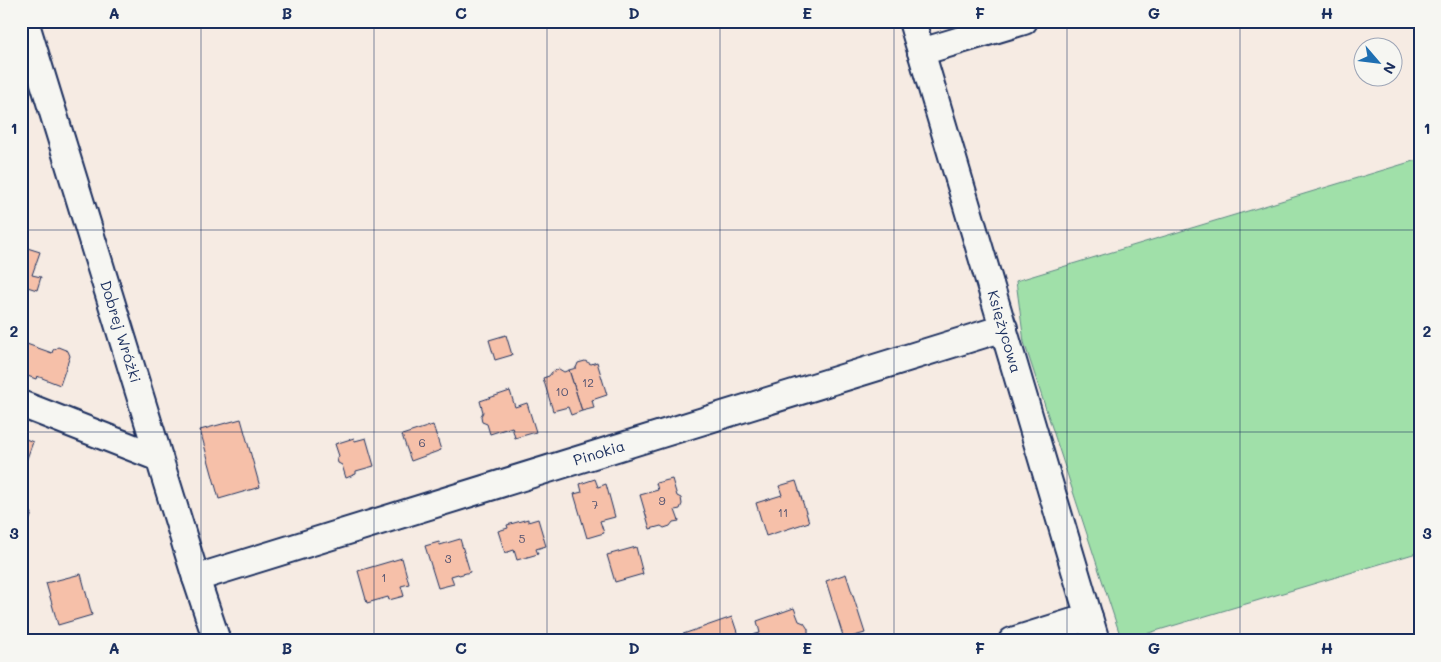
<svg xmlns="http://www.w3.org/2000/svg" width="1441" height="662" viewBox="0 0 1441 662" font-family="Mali,sans-serif">
<style>
.green{fill:#a0e0a9;stroke:#5e8884}
.building{fill:#f6c0a9;stroke:#1b2f5e}
.lines{fill:none;stroke-linecap:round;stroke-linejoin:round}
.minor-casing{stroke:#1b2f5e;stroke-width:30}
.minor{stroke:#f6f6f2;stroke-width:26}
.grid{fill:none;stroke:#1b2f5e;stroke-width:1;stroke-opacity:0.55}
.labels{text-anchor:middle;stroke-width:4;stroke-linejoin:round;paint-order:stroke}
.number-label{font-size:12px;fill:#525371}
.street-label{font-size:15px;fill:#1b2f5e;stroke:#f6f6f2}
.neatline{fill:none;stroke:#1b2f5e;stroke-width:2}
.grid-label{font-size:16px;text-anchor:middle;font-weight:bold;fill:#1b2f5e}
</style>
<rect width="100%" height="100%" fill="#f6ebe3"/>
<filter id="ink" filterUnits="userSpaceOnUse"><feTurbulence type="fractalNoise" baseFrequency=".02" numOctaves="2"/><feDisplacementMap in="SourceGraphic" scale="10" xChannelSelector="R" yChannelSelector="G"/><feConvolveMatrix kernelMatrix="1 2 1 2 8 2 1 2 1" color-interpolation-filters="sRGB"/></filter>
<g filter="url(#ink)">
<polygon class="green" points="1420,159 1420,552 1122,641 1024,342 1016,281"/>
<g class="building">
<polygon points="21,246 40,252 32,275 41,277 37,290 21,285"/>
<polygon points="506,335 512,355 495,360 489,340"/>
<polygon points="21,342 52,353 53,350 58,347 68,351 70,356 60,385 37,376 36,379 22,374"/>
<polygon points="585,361 591,364 597,362 607,395 592,400 594,408 582,411 569,370 576,368 578,363"/>
<polygon points="559,369 564,372 569,370 582,411 571,415 568,407 553,411 543,378 549,376 552,372"/>
<polygon points="510,391 515,407 527,403 536,432 515,438 512,427 490,434 487,424 482,422 481,416 483,412 480,401"/>
<polygon points="241,419 260,487 219,499 200,430"/>
<polygon points="433,425 441,450 411,461 402,435"/>
<polygon points="21,437 33,442 22,472 21,472"/>
<polygon points="354,438 355,441 366,438 374,466 356,471 356,474 346,478 342,465 338,463 337,459 339,456 335,444"/>
<polygon points="595,479 598,487 606,484 615,517 600,521 604,533 587,538 574,494 582,492 580,484"/>
<polygon points="672,479 677,496 681,498 682,504 680,509 675,510 679,521 673,522 670,526 664,528 661,526 650,529 640,495 658,490 656,483"/>
<polygon points="796,481 809,522 766,536 756,503 782,495 779,486"/>
<polygon points="21,509 32,513 25,533 21,531"/>
<polygon points="528,519 528,522 538,519 546,546 536,549 538,554 517,560 514,550 505,553 498,531 508,528 507,525"/>
<polygon points="460,539 470,572 459,575 458,574 451,576 454,584 438,588 425,546 439,542 440,545"/>
<polygon points="636,547 643,574 615,582 607,555"/>
<polygon points="402,558 409,584 401,586 404,596 389,600 388,597 367,603 358,571"/>
<polygon points="81,574 92,615 58,625 46,583"/>
<polygon points="846,574 865,633 844,639 826,581"/>
<polygon points="794,608 799,621 804,623 808,629 808,634 805,637 806,641 754,641 753,635 760,633 757,621"/>
<polygon points="732,617 740,641 670,641 669,639"/>
</g>
<g class="lines">
<g class="minor-casing">
<g id="minor">
<path id="s1" d="M25,21L196,578L217,641"/>
<path id="s2" d="M912,21L1096,641"/>
<polyline points="921,52 1024,21"/>
<polyline points="21,404 159,458"/>
<path id="s3" d="M196,578L1004,328"/>
<polyline points="1012,641 1089,617"/>
</g>
</g>
<use href="#minor" class="minor"/>
</g>
</g>
<path class="grid" d="M201,21V641M374,21V641M547,21V641M720,21V641M894,21V641M1067,21V641M1240,21V641M21,230H1420M21,432H1420"/>
<g class="labels">
<g class="number-label">
<text x="588" y="387">12</text>
<text x="562" y="396">10</text>
<text x="422" y="447">6</text>
<text x="662" y="505">9</text>
<text x="595" y="509">7</text>
<text x="783" y="517">11</text>
<text x="522" y="543">5</text>
<text x="448" y="563">3</text>
<text x="384" y="582">1</text>
</g>
<g class="street-label">
<text dy="5" stroke="none"><textPath href="#s1" startOffset="325">Dobrej Wróżki</textPath></text>
<text dy="5" stroke="none"><textPath href="#s2" startOffset="324">Księżycowa</textPath></text>
<text dy="5" stroke="none"><textPath href="#s3" startOffset="422">Pinokia</textPath></text>
</g>
</g>
<rect width="1441" height="662" fill="none" stroke="#f6f6f2" stroke-width="55"/>
<g transform="translate(1378 62) rotate(118)"><circle r="24" fill="#f6f6f2" stroke="#9ea6b7"/>
<path d="M0-4L9 19L0 12L-9 19Z" fill="#1f6fb2"/>
<text y="-8" font-size="14" font-weight="bold" text-anchor="middle" fill="#1b2f5e">N</text>
</g>
<rect x="28" y="28" width="1386" height="606" class="neatline"/>
<g class="grid-label">
<text x="114" y="19">A</text>
<text x="287" y="19">B</text>
<text x="461" y="19">C</text>
<text x="634" y="19">D</text>
<text x="807" y="19">E</text>
<text x="980" y="19">F</text>
<text x="1154" y="19">G</text>
<text x="1327" y="19">H</text>
<text x="14" y="134">1</text>
<text x="1427" y="134">1</text>
<text x="14" y="337">2</text>
<text x="1427" y="337">2</text>
<text x="14" y="539">3</text>
<text x="1427" y="539">3</text>
<text x="114" y="654">A</text>
<text x="287" y="654">B</text>
<text x="461" y="654">C</text>
<text x="634" y="654">D</text>
<text x="807" y="654">E</text>
<text x="980" y="654">F</text>
<text x="1154" y="654">G</text>
<text x="1327" y="654">H</text>
</g>
</svg>
